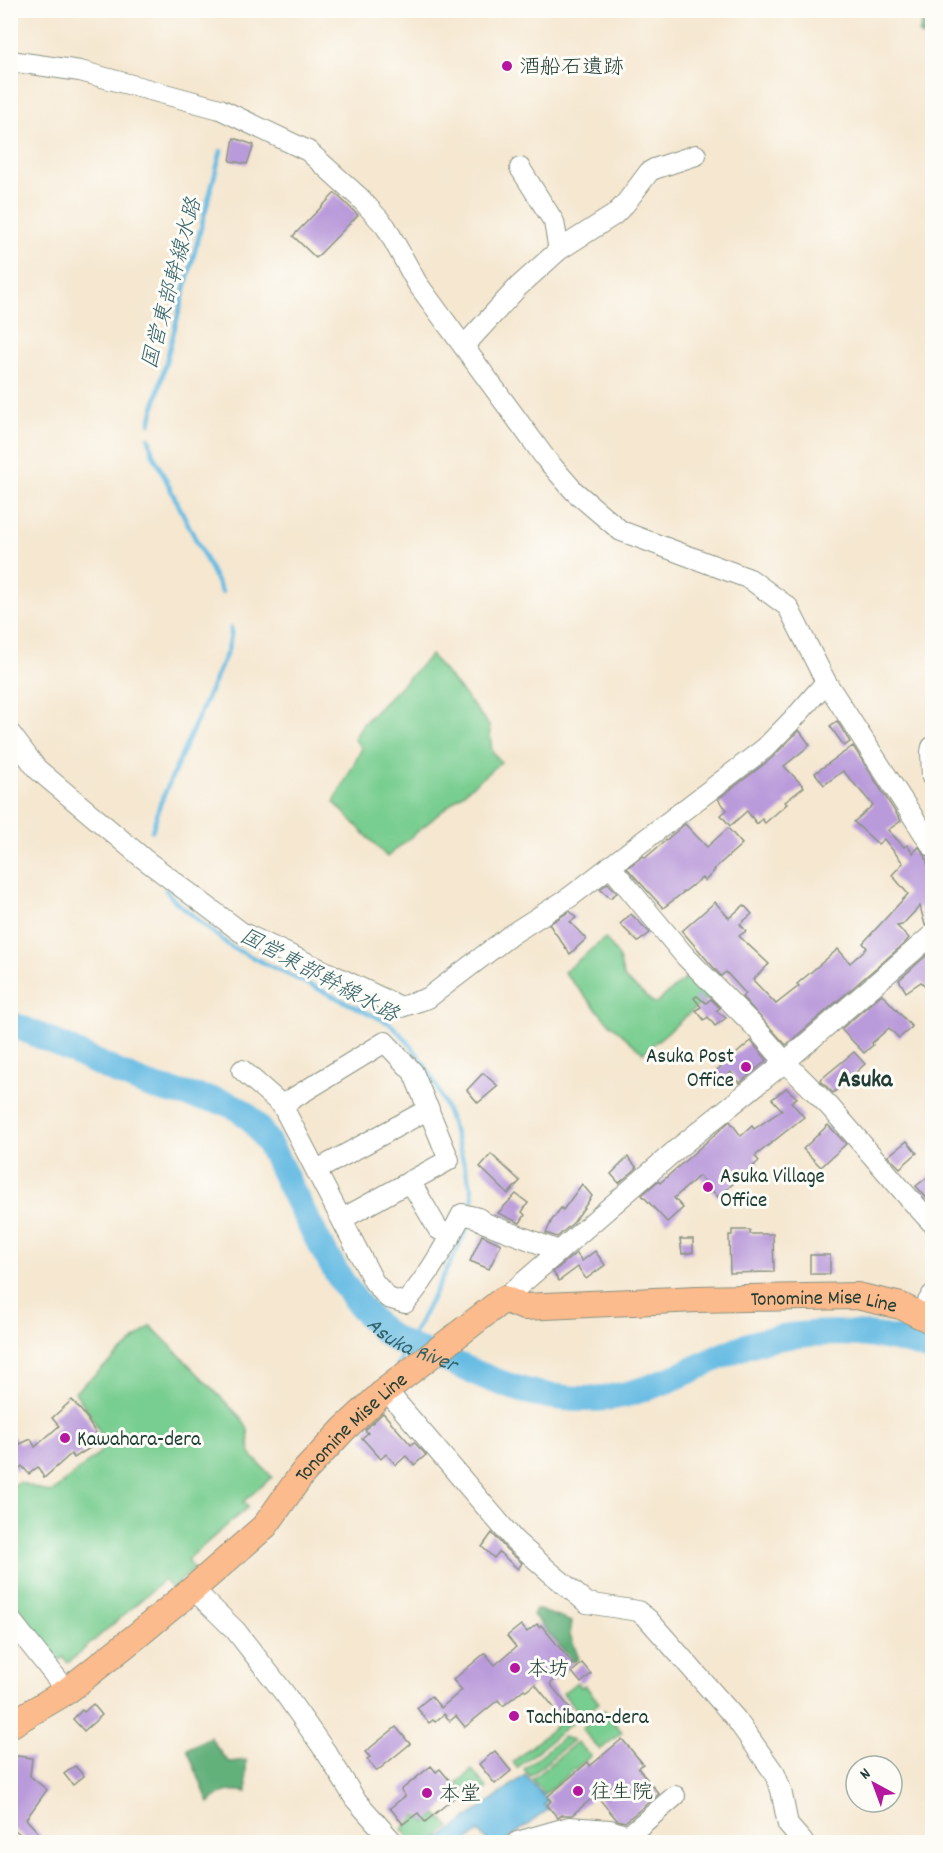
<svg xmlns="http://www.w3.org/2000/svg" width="943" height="1853" viewBox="0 0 943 1853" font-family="Dekko,'Klee One',sans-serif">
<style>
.green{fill:#78cd90;stroke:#4c8562;stroke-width:1.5}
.forest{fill:#62b07a;stroke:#407657;stroke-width:1.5}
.water{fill:#66bbe3;stroke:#427c8c;stroke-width:1.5}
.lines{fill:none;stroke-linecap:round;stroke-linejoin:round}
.stream{stroke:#66bbe3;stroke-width:4.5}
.river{stroke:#66bbe3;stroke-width:26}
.building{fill:#b99ada}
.minor-casing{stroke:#8a9282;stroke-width:22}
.major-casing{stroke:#8a9282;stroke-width:28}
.minor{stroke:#fff;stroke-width:20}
.major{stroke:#fbbb8c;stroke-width:26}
.poi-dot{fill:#b5179e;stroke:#fdfcf7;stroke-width:2}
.labels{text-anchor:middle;stroke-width:6;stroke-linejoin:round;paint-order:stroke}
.poi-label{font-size:21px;fill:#1f3d34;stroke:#fdfcf7;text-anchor:start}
.street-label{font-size:21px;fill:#1f3d34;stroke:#fdfcf7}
.water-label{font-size:22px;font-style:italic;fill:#346369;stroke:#fdfcf7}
.quarter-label{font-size:24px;font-weight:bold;fill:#1f3d34;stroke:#fdfcf7}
</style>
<rect width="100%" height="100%" fill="#fdfcf7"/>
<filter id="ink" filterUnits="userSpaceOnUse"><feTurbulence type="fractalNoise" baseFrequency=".0167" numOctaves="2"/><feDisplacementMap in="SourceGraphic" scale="12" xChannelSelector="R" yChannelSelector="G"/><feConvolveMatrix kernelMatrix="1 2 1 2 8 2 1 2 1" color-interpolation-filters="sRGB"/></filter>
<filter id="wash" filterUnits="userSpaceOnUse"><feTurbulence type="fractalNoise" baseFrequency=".008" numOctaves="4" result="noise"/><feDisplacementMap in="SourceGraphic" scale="24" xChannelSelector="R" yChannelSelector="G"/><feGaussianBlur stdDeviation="1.35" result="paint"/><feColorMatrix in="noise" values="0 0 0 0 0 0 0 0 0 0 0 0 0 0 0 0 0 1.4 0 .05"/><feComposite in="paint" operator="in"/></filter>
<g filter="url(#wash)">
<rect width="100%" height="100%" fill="#f5e7d0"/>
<g class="green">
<polygon points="431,655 489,725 492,751 501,762 387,857 334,802 362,748 354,739 362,725"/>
<polygon points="605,938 618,955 624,978 655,1004 692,973 711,995 643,1053 605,1019 564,972"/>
<path d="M151,1326L242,1419L248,1430L250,1454L272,1477L243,1502L248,1507L187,1560L194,1569L172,1588L164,1580L68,1663L63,1657L55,1664L11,1610V1486L19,1482L51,1493L96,1456L105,1447C99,1426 87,1410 75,1392Z"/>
<polygon points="577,1682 581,1687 585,1685 599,1703 582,1717 563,1693"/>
<polygon points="604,1710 622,1732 600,1750 582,1729"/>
<polygon points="568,1716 573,1722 517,1768 513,1762"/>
<polygon points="563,1737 573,1740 530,1776 524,1769"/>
<polygon points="577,1742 591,1756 545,1794 532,1779"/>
<polygon points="472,1770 487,1788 472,1801 457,1783"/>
<polygon points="437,1814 450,1827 432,1842 412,1842 402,1829 417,1815 426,1823"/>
</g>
<g class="forest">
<polygon points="927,10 932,11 932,44 919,33"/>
<polygon points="536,1610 539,1610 572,1622 570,1635 579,1659 575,1662 573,1661 533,1615"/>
<path d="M210,1737L223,1756L229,1762L246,1760L247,1792C231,1789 220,1791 209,1803L187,1749Z"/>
</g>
<polygon class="water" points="525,1775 548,1801 544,1805 549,1809 504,1842 488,1842 479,1832 465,1842 436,1842"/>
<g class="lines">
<g class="stream">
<polyline points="150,423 221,151"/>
<polyline points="149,438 152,452 222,592"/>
<polyline points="152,831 160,804 228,650 231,635 231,628"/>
<path d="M166,890L175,901L231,947L389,1023C441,1069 452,1126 472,1190L473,1205L471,1212"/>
<polyline points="397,1366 464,1236 469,1220"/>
</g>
<path class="river" id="s1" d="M10,1024C59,1041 103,1069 151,1086C162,1090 175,1092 188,1095C208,1100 227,1099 244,1113C266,1130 282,1171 295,1196C317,1240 347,1300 385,1332C402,1346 424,1351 444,1359C466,1368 487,1379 510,1386C543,1398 588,1403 623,1395C644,1390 665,1382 685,1373C708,1363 730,1350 755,1343C808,1328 881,1330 932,1350"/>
</g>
<g id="blocks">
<g class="building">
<polygon points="234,138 254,145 247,164 230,161"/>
<polygon points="335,193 358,215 316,258 293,236"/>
<polygon points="837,721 850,742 844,746 830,726"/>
<polygon points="799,730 810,745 784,766 804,787 785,802 787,804 765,823 762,819 757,824 747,811 730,826 721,815 727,810 718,799 772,758"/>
<polygon points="853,746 901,821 888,830 904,847 907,845 913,853 919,847 925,855 933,883 933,923 925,925 920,906 902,925 897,926 909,938 905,943 786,1045 742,997 746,994 726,972 721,976 682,931 715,902 729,918 744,905 752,914 740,924 746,931 739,936 769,964 753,980 776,1004 799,986 797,984 838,949 850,963 867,948 863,943 908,894 892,875 903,863 884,839 878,844 854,822 873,805 843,771 824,785 815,773"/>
<polygon points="685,824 707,847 728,828 742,844 714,869 715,870 705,881 702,878 663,908 627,868 643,856 645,858"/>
<polygon points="608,883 617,893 610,898 600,889"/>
<polygon points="570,911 576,918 570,922 586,939 570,954 549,924"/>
<polygon points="631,914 650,933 638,942 620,924"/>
<polygon points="927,955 933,960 933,993 921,982 906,992 899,980"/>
<polygon points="882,994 912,1027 899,1038 889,1028 872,1043 873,1045 864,1053 841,1029"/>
<polygon points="697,996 706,1003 711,999 720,1008 716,1011 726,1018 715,1026 708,1017 704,1020 696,1010 701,1007 694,998"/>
<polygon points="751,1041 767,1060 740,1083 731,1072 717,1084 710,1076"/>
<polygon points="854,1052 865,1064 833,1093 820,1080"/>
<polygon points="483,1073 498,1086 478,1103 467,1090"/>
<polygon points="786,1088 797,1098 791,1102 804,1117 755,1156 759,1161 718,1197 699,1176 674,1198 683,1208 667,1222 642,1195 658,1181 660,1183 730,1121 741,1136 752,1126 754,1129 782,1110 772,1099"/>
<polygon points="828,1125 846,1144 821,1167 803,1149"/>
<polygon points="907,1141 917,1153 900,1168 888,1156"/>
<polygon points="491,1154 520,1181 508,1194 480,1167"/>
<polygon points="628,1157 637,1168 619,1183 611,1174"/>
<polygon points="933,1173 933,1205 916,1186"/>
<polygon points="582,1184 592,1196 574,1222 557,1237 546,1233 552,1220 561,1208 563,1210"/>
<polygon points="516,1194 528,1203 522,1212 525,1215 520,1223 498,1213"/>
<polygon points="732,1230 750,1230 750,1234 773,1234 774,1272 730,1273 729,1235 732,1235"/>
<polygon points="482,1235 501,1244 489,1269 470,1261"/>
<polygon points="680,1239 693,1239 693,1252 682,1254"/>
<polygon points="595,1251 605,1265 586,1279 578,1267 559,1281 553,1272 576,1253 582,1261"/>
<rect x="810" y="1255" width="20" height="19"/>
<polygon points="72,1400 89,1420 88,1421 101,1441 74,1458 71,1454 44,1478 38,1467 29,1474 22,1466 16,1471 10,1465 10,1433 20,1444 31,1439 35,1447 59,1426 52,1418"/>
<polygon points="383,1413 411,1445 414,1442 426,1455 414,1465 406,1456 396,1465 386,1454 381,1459 362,1438 368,1433 365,1430"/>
<polygon points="492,1533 506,1549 522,1563 518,1569 499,1552 494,1558 482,1547"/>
<polygon points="537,1624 539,1627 541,1625 573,1664 550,1684 570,1708 560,1715 535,1684 526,1691 524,1689 503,1706 498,1700 465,1727 456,1716 450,1721 444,1714 435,1722 433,1720 429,1723 417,1708 431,1696 441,1708 462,1690 453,1680 485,1653 495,1665 516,1647 507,1636 521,1625 527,1632"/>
<polygon points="582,1663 591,1674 581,1683 572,1672"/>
<polygon points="93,1704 102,1715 84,1731 73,1719 82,1710 84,1712"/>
<polygon points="396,1727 410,1744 377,1771 367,1759 370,1757 365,1752"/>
<polygon points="622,1739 643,1764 638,1768 659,1794 625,1822 617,1820 596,1795 572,1815 562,1815 558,1818 547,1805 551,1801 547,1797 588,1762 590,1766"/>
<polygon points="495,1751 511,1771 495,1784 479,1764"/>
<polygon points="10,1755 32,1758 30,1776 47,1790 26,1819 47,1842 30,1842 10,1826"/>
<polygon points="75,1766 84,1776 73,1785 64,1774"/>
<polygon points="431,1766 436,1772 440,1769 455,1787 450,1791 455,1797 425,1822 418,1813 403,1824 390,1808 405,1796 401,1790"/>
</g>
</g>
</g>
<g filter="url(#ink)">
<use href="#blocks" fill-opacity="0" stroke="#8a9282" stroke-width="1.5"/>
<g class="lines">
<g class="minor-casing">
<g id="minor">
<polyline points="10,61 80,71 220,109 308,151 360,198 386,227 417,283 546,459 574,491 621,531 750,579 788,607 826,682 932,846"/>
<polyline points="520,168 554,222 559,250"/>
<polyline points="464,346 518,287 559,250 614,215 625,204 649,172 654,169 696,155"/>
<polyline points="10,733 37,769 144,859 241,932 401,1007 428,998 512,934 570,897 765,748 798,714 826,682"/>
<polyline points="932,747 931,752 932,777"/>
<polyline points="610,866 685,956 754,1026 785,1062 830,1107 908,1197 932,1223"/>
<path d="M242,1070L282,1105L374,1282L388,1298L405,1303C428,1277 446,1245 462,1214L478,1218L485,1223L559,1251"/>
<polyline points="282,1105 385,1042 413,1072 449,1160 342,1219"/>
<polyline points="317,1170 429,1109"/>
<polyline points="410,1181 438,1229 451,1236"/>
<polyline points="504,1299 677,1149 785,1062 932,935"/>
<polyline points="920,1315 932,1295"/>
<polyline points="386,1390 514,1540 551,1573 587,1603 638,1611 648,1619 736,1719 775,1774 781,1790 788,1825 803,1842"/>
<polyline points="193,1589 236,1631 285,1694 328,1755 355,1799 393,1842"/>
<polyline points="10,1619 67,1691"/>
<polyline points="517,1842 569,1827 610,1830 628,1836 675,1796"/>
</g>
</g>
<g class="major-casing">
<g id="major">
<path id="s2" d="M10,1725L67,1691L139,1634L193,1589L265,1526L302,1474L344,1429L386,1390L504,1299L524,1307L697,1299L857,1296L901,1306L932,1321"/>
</g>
</g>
<use href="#minor" class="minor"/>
<use href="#major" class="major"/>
</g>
</g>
<g class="poi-dot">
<circle cx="507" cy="66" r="6"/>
<circle cx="746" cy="1067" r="6"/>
<circle cx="708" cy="1187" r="6"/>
<circle cx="65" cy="1438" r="6"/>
<circle cx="515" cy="1668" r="6"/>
<circle cx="514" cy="1716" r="6"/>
<circle cx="578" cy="1791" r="6"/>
<circle cx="427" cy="1793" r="6"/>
</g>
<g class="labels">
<g class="poi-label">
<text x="519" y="73">酒船石遺跡</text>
<text x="734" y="1062" text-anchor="end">Asuka Post<tspan x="734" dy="24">Office</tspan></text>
<text x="720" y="1182">Asuka Village<tspan x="720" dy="24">Office</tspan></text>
<text x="77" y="1445">Kawahara-dera</text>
<text x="527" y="1675">本坊</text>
<text x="526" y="1723">Tachibana-dera</text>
<text x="590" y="1798">往生院</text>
<text x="439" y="1800">本堂</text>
</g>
<g class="street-label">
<text dy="7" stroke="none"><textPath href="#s2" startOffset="978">Tonomine Mise Line</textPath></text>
<text dy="7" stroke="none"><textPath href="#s2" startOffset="456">Tonomine Mise Line</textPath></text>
</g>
<g class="water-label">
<text transform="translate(170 283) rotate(-75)" y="8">国営東部幹線水路</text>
<text transform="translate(320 974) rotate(28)" y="8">国営東部幹線水路</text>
<text dy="8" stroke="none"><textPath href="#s1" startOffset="544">Asuka River</textPath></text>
</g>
<g class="quarter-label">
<text x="865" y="1086">Asuka</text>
</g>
</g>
<rect width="943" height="1853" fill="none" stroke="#fdfcf7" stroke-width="36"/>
<g transform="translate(874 1784) rotate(319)"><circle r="28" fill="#fdfcf7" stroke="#a4b0a9" stroke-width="1.5"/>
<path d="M0-4.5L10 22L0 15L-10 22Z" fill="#b5179e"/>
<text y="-9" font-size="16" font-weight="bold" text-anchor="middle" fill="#1f3d34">N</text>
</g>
</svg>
